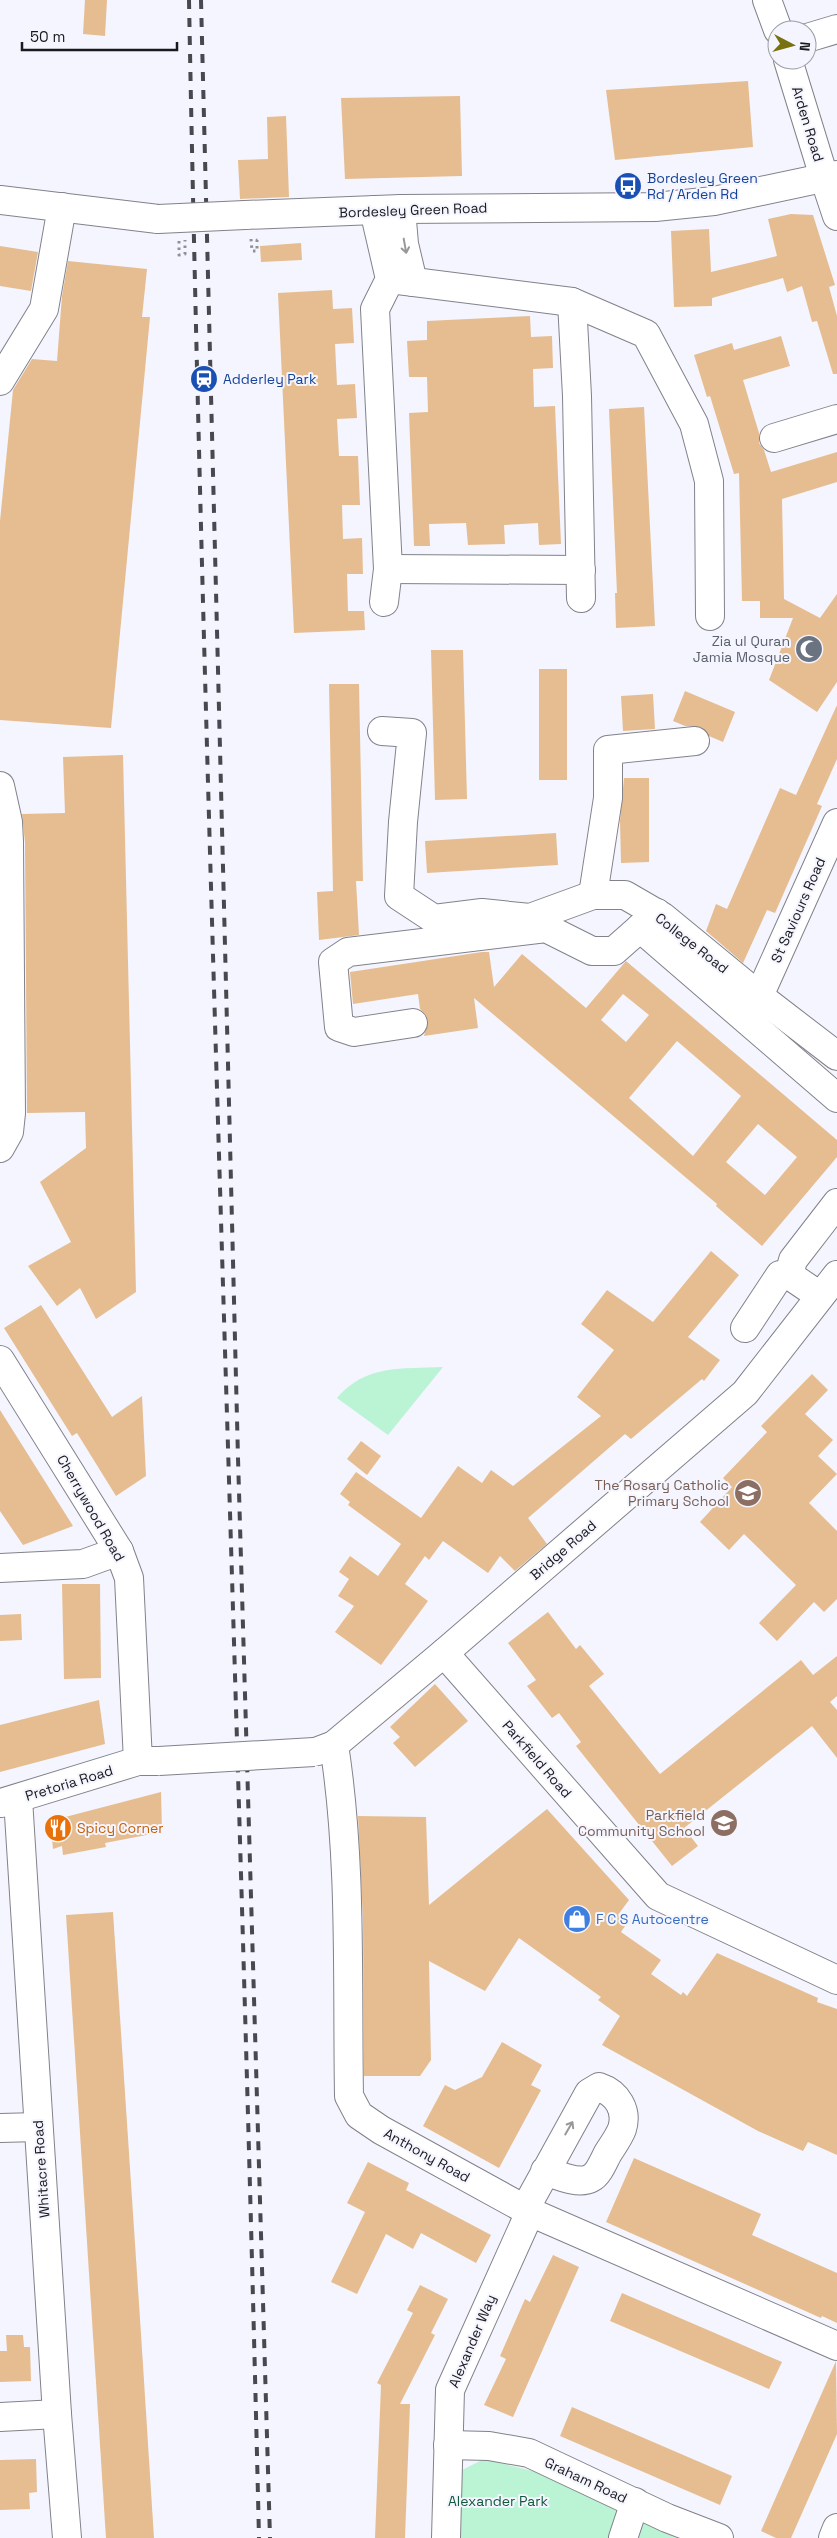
<svg xmlns="http://www.w3.org/2000/svg" width="837" height="2538" viewBox="0 0 837 2538" font-family="'Space Grotesk',sans-serif">
<style>
.green{fill:#baf4d4}
.building{fill:#e6bd90;fill-rule:evenodd}
.lines{fill:none;stroke-linecap:round;stroke-linejoin:round}
.minor-casing{stroke:#81828a;stroke-width:30}
.major-casing{stroke:#81828a;stroke-width:30}
.path{stroke:#909198;stroke-width:3;stroke-dasharray:2.5 4;stroke-linecap:butt}
.minor{stroke:#fff;stroke-width:28}
.major{stroke:#fff;stroke-width:28}
.rail{stroke:#48494e;stroke-width:4;stroke-dasharray:9 9;stroke-linecap:butt}
.minor-bridge-casing{stroke:#81828a;stroke-width:30;stroke-linecap:butt}
.major-bridge-casing{stroke:#81828a;stroke-width:30;stroke-linecap:butt}
.minor-bridge{stroke:#fff;stroke-width:28}
.major-bridge{stroke:#fff;stroke-width:28}
.oneway{stroke:#989899}
.labels{text-anchor:middle;stroke-width:4;stroke-linejoin:round;paint-order:stroke}
.street-label{font-size:14px;fill:#191a1d;stroke:#f4f5fe}
.transit-label{font-size:14px;fill:#164399;stroke:#f4f5fe;text-anchor:start}
.worship-label{font-size:14px;fill:#5b616d;stroke:#f4f5fe;text-anchor:end}
.education-label{font-size:14px;fill:#785e54;stroke:#f4f5fe;text-anchor:end}
.food-label{font-size:14px;fill:#c56008;stroke:#f4f5fe;text-anchor:start}
.shop-label{font-size:14px;fill:#366cbe;stroke:#f4f5fe;text-anchor:start}
.park-label{font-size:14px;fill:#135a3c;stroke:#f4f5fe}
</style>
<rect width="100%" height="100%" fill="#f4f5fe"/>
<g class="green">
<path d="M443,1367L388,1435L337,1398C366,1364 402,1369 443,1367Z"/>
<polygon points="484,2459 549,2475 676,2538 461,2538 462,2470"/>
</g>
<g class="building">
<polygon points="85,0 107,0 105,36 83,34"/>
<polygon points="748,81 753,147 615,160 606,90"/>
<polygon points="460,96 462,176 345,179 341,98"/>
<polygon points="286,116 289,197 240,199 238,160 268,159 267,117"/>
<polygon points="791,214 813,215 835,285 829,287 837,316 837,374 833,374 817,321 812,322 802,286 787,292 783,278 712,298 712,306 674,307 671,231 709,229 711,272 777,256 768,219"/>
<polygon points="301,243 302,260 261,262 260,246"/>
<polygon points="0,246 38,252 31,291 0,286"/>
<polygon points="68,261 147,269 142,317 150,317 111,728 0,720 0,521 13,390 32,359 57,361 62,296"/>
<polygon points="332,290 333,309 352,308 354,343 335,344 337,385 355,384 357,418 337,419 339,456 358,456 360,505 342,505 343,539 362,538 363,574 347,574 348,611 364,611 365,630 294,633 278,293"/>
<polygon points="530,316 531,337 552,336 553,368 533,369 534,407 555,406 561,544 539,545 538,523 504,525 505,544 468,545 466,523 429,524 430,546 414,546 409,413 428,412 427,377 409,377 407,341 427,340 427,321"/>
<polygon points="781,336 790,366 743,380 759,433 759,443 764,450 771,472 837,452 837,482 782,499 784,599 820,618 837,594 837,682 817,712 769,680 793,618 760,618 760,601 742,601 739,473 734,474 710,396 707,397 694,355 732,343 734,350"/>
<polygon points="644,407 655,626 616,628 615,593 617,593 609,409"/>
<polygon points="431,650 463,650 467,799 435,800"/>
<rect x="539" y="669" width="28" height="111"/>
<polygon points="329,684 359,684 363,881 356,881 359,935 319,940 317,892 333,891"/>
<polygon points="685,691 735,712 723,742 709,736 701,727 685,726 673,721"/>
<polygon points="653,694 655,729 623,731 621,696"/>
<polygon points="837,705 837,759 817,804 822,806 775,913 767,910 743,963 706,931 716,904 727,909 780,788 796,795"/>
<polygon points="123,755 136,1292 96,1319 80,1288 57,1306 28,1266 71,1242 40,1182 86,1148 85,1112 27,1113 25,842 22,814 65,813 63,757"/>
<polygon points="624,778 649,778 649,862 621,863 620,821"/>
<polygon points="556,833 558,865 427,873 425,841"/>
<path d="M482,952H489L494,987L522,954L586,1008L626,961L837,1140V1157L762,1246L716,1206L717,1204L474,998L478,1028L424,1036L428,1021L425,1014L420,1009L418,994L353,1004L350,972ZM623,994L649,1015L626,1042L601,1020ZM677,1041L741,1096L693,1156L629,1098ZM758,1124L797,1157L765,1195L726,1162Z"/>
<polygon points="711,1251 739,1275 688,1337 720,1360 704,1381 702,1379 631,1439 625,1434 528,1518 547,1544 515,1571 500,1556 488,1573 443,1541 429,1560 425,1556 405,1584 428,1601 381,1665 335,1632 354,1606 338,1596 349,1579 339,1572 350,1556 378,1576 401,1544 348,1505 350,1502 340,1494 356,1472 421,1518 458,1466 482,1483 491,1470 513,1486 601,1416 577,1397 614,1350 581,1324 607,1290 653,1322"/>
<polygon points="41,1305 112,1417 142,1396 146,1476 116,1496 77,1433 72,1436 4,1328"/>
<polygon points="812,1374 828,1390 805,1414 833,1440 818,1456 837,1474 809,1503 837,1531 837,1599 824,1612 814,1602 777,1641 759,1623 796,1585 744,1534 729,1550 700,1522 732,1487 723,1478 767,1432 761,1426"/>
<polygon points="0,1410 73,1526 23,1545 0,1511"/>
<polygon points="361,1441 381,1456 367,1475 347,1459"/>
<polygon points="62,1584 100,1584 101,1678 64,1679"/>
<polygon points="548,1612 576,1649 580,1645 604,1674 589,1686 660,1774 801,1660 813,1675 837,1656 837,1696 830,1702 837,1710 837,1758 812,1726 684,1828 698,1846 672,1866 576,1746 581,1742 559,1713 552,1718 527,1686 536,1680 508,1643"/>
<polygon points="21,1614 22,1640 0,1641 0,1615"/>
<polygon points="435,1684 468,1721 415,1767 393,1743 400,1737 390,1727"/>
<polygon points="99,1700 105,1744 0,1772 0,1725"/>
<polygon points="161,1792 162,1832 105,1843 106,1847 63,1855 62,1846 53,1849 50,1821"/>
<polygon points="547,1809 629,1900 618,1915 627,1923 621,1932 661,1960 651,1974 681,1995 683,1992 687,1996 717,1953 818,1998 817,2002 837,2009 837,2155 808,2142 803,2151 758,2131 602,2045 620,2016 598,2000 601,1997 519,1938 485,1991 429,1961 431,2060 420,2076 364,2076 363,1920 358,1816 426,1817 429,1905"/>
<polygon points="113,1912 141,2334 154,2538 106,2538 66,1915"/>
<polygon points="502,2042 542,2065 531,2085 541,2090 499,2168 423,2126 445,2085 455,2090 482,2077"/>
<polygon points="634,2158 761,2214 752,2235 837,2273 837,2323 822,2316 821,2318 606,2222"/>
<polygon points="368,2162 409,2183 406,2190 491,2235 476,2263 421,2233 413,2249 386,2234 357,2294 331,2282 365,2212 347,2203"/>
<polygon points="553,2255 579,2267 513,2417 484,2405 506,2359 500,2356 525,2299 530,2302"/>
<polygon points="420,2285 448,2299 431,2333 435,2335 400,2404 410,2404 405,2538 375,2538 381,2385 377,2383 413,2313 407,2310"/>
<polygon points="622,2293 782,2362 769,2389 610,2321"/>
<polygon points="6,2335 23,2335 24,2347 30,2347 31,2381 0,2382 0,2351 7,2351"/>
<polygon points="836,2361 837,2434 791,2538 776,2538 761,2531"/>
<polygon points="572,2407 732,2476 720,2505 560,2436"/>
<polygon points="36,2459 37,2492 29,2493 30,2509 0,2510 0,2460"/>
</g>
<g class="lines">
<g class="minor-casing">
<g id="minor">
<polyline points="767,0 778,30"/>
<polyline points="807,38 837,29"/>
<polyline points="788,60 824,177"/>
<polyline points="401,209 404,244 413,282"/>
<polyline points="374,210 390,279 375,309 388,569 384,602"/>
<polyline points="390,279 572,302 646,334 694,424 709,481 710,616"/>
<polyline points="572,302 577,396 581,598"/>
<polyline points="0,381 44,309 62,207"/>
<polyline points="774,438 837,419"/>
<polyline points="388,569 581,570"/>
<polyline points="382,731 412,733 403,822 399,896 434,919 482,913 530,918 593,895 625,895 663,917 759,996 837,1056"/>
<polyline points="0,786 8,822 9,842 11,1113 9,1132 0,1148"/>
<polyline points="593,895 608,798 608,750 695,741"/>
<polyline points="640,928 837,1098"/>
<polyline points="759,996 837,823"/>
<polyline points="413,1023 354,1032 339,1027 333,962 348,952 546,928 592,951 614,951 657,913"/>
<polyline points="789,1275 793,1260 837,1203"/>
<polyline points="745,1328 780,1275 789,1275 820,1296"/>
<polyline points="0,1360 119,1551 129,1578 138,1761"/>
<polyline points="0,1568 83,1564 119,1551"/>
<polyline points="444,1653 658,1896 837,1980"/>
<path d="M334,1745C352,1860 347,1979 349,2096L359,2115L381,2130L530,2212L837,2346"/>
<polyline points="318,1751 334,1745 444,1653 745,1393 837,1275"/>
<polyline points="18,1799 57,2414 67,2538"/>
<polyline points="1,1803 138,1761 157,1761"/>
<polyline points="0,2128 38,2127"/>
<path d="M525,2209L589,2093L599,2087C617,2093 628,2110 622,2129C619,2137 613,2145 608,2153C604,2160 599,2174 591,2178C579,2185 557,2175 545,2171"/>
<polyline points="0,2417 57,2414"/>
<polyline points="448,2445 489,2446 529,2453 667,2518 719,2538"/>
<polyline points="446,2538 450,2390 530,2212"/>
<polyline points="623,2538 635,2502"/>
<polyline points="833,2538 837,2528"/>
</g>
</g>
<g class="major-casing">
<g id="major">
<polyline points="824,177 837,216"/>
<polyline points="0,200 158,219"/>
<polyline points="245,215 401,209 655,207 714,201 837,175"/>
</g>
</g>
<g class="path">
<polyline points="251,239 252,251 257,251 257,240 258,240"/>
<polyline points="179,241 179,255 185,254 185,240"/>
</g>
<use href="#minor" class="minor"/>
<use href="#major" class="major"/>
<g class="rail">
<path d="M189,0C205,846 239,1692 259,2538"/>
<polyline points="201,0 238,1458 270,2538"/>
</g>
<g class="minor-bridge-casing">
<polyline id="minor-bridge" points="159,1761 314,1752"/>
</g>
<g class="major-bridge-casing">
<polyline id="major-bridge" points="158,219 245,215"/>
</g>
<use href="#minor-bridge" class="minor-bridge"/>
<use href="#major-bridge" class="major-bridge"/>
</g>
<defs><path id="oneway-shaft" d="M-6 0H5M1.5-3L5.5 0L1.5 3" fill="none" stroke-width="1.6" stroke-linecap="round" stroke-linejoin="round" transform="scale(1.25)"/></defs>
<g class="oneway">
<use href="#oneway-shaft" transform="translate(405 246) rotate(80)"/>
<use href="#oneway-shaft" transform="translate(569 2128) rotate(-60)"/>
</g>
<defs>
<g id="bus-disc" transform="scale(1.4375)"><circle r="9.5" fill="#1a4fb4" stroke="#f4f5fe"/><path d="M-5-6H5V4H4V6H2V4H-2V6H-4V4H-5ZM-3.5-4V0h7V-4ZM-3.5 1.2v1.5H-2V1.2ZM2 1.2v1.5H3.5V1.2Z" fill="#fff"/></g>
<g id="station-disc" transform="scale(1.4375)"><circle r="9.5" fill="#1a4fb4" stroke="#f4f5fe"/><path d="M-3-6H3Q5-6 5-4V2Q5 4 3 4L4.5 6H3L1.5 4h-3L-3 6H-4.5L-3 4Q-5 4-5 2V-4Q-5-6-3-6ZM-3.5-4v3h7v-3ZM-3.5 1v1.5H-2V1ZM2 1v1.5H3.5V1Z" fill="#fff"/></g>
<g id="mosque-disc" transform="scale(1.4375)"><circle r="9.5" fill="#6b7280" stroke="#f4f5fe"/><path d="M3.5-4.9A6 6 0 1 0 3.5 4.9A5 5 0 1 1 3.5-4.9Z" fill="#fff"/></g>
<g id="school-disc" transform="scale(1.4375)"><circle r="9.5" fill="#8d6e63" stroke="#f4f5fe"/><path d="M0-5L7-2L0 1L-7-2ZM-4 1L0 2.5L4 1V4Q0 6-4 4Z" fill="#fff"/></g>
<g id="restaurant-disc" transform="scale(1.4375)"><circle r="9.5" fill="#e8710a" stroke="#f4f5fe"/><path d="M-5-6h1v4h1v-4h1v4h1v-4h1v5L-1.5 .5V6h-2V.5L-5-1ZM5-6V6H3V1.5H1.5Q1.5-4 5-6Z" fill="#fff"/></g>
<g id="shop-disc" transform="scale(1.4375)"><circle r="9.5" fill="#3f7fe0" stroke="#f4f5fe"/><path d="M-5-2.5h2.3a2.7 3.5 0 0 1 5.4 0H5L5.5 6h-11ZM-1.5-2.5h3a1.5 2.3 0 0 0-3 0Z" fill="#fff"/></g>
</defs>
<g fill-rule="evenodd">
<use href="#bus-disc" x="628" y="186"/>
<use href="#station-disc" x="204" y="379"/>
<use href="#mosque-disc" x="809" y="649"/>
<use href="#school-disc" x="748" y="1493"/>
<use href="#school-disc" x="724" y="1823"/>
<use href="#restaurant-disc" x="58" y="1828"/>
<use href="#shop-disc" x="577" y="1919"/>
</g>
<g class="labels">
<g class="street-label">
<text transform="translate(808 124) rotate(73)" y="5">Arden Road</text>
<text transform="translate(413 210) rotate(-2)" y="5">Bordesley Green Road</text>
<text transform="translate(798 910) rotate(-66)" y="5">St Saviours Road</text>
<text transform="translate(692 943) rotate(38)" y="5">College Road</text>
<text transform="translate(91 1508) rotate(60)" y="5">Cherrywood Road</text>
<text transform="translate(563 1550) rotate(-41)" y="5">Bridge Road</text>
<text transform="translate(537 1759) rotate(49)" y="5">Parkfield Road</text>
<text transform="translate(69 1783) rotate(-17)" y="5">Pretoria Road</text>
<text transform="translate(427 2155) rotate(29)" y="5">Anthony Road</text>
<text transform="translate(41 2169) rotate(-94)" y="5">Whitacre Road</text>
<text transform="translate(472 2341) rotate(-67)" y="5">Alexander Way</text>
<text transform="translate(586 2480) rotate(25)" y="5">Graham Road</text>
</g>
<g class="transit-label">
<text x="647" y="183">Bordesley Green<tspan x="647" dy="16">Rd / Arden Rd</tspan></text>
<text x="223" y="384">Adderley Park</text>
</g>
<g class="worship-label">
<text x="790" y="646">Zia ul Quran<tspan x="790" dy="16">Jamia Mosque</tspan></text>
</g>
<g class="education-label">
<text x="729" y="1490">The Rosary Catholic<tspan x="729" dy="16">Primary School</tspan></text>
<text x="705" y="1820">Parkfield<tspan x="705" dy="16">Community School</tspan></text>
</g>
<g class="food-label">
<text x="77" y="1833">Spicy Corner</text>
</g>
<g class="shop-label">
<text x="596" y="1924">F C S Autocentre</text>
</g>
<g class="park-label">
<text x="498" y="2506">Alexander Park</text>
</g>
</g>
<g transform="translate(792 45) rotate(96)"><circle r="24" fill="#f4f5fe" stroke="#9c9da4"/>
<path d="M0-4L9 19L0 12L-9 19Z" fill="#79700f"/>
<text y="-8" font-size="14" font-weight="bold" text-anchor="middle" fill="#191a1d">N</text>
</g>
<path d="M22 42v8h155v-8" fill="none" stroke="#191a1d" stroke-width="2.5"/>
<text x="30" y="42" font-size="15" fill="#191a1d" stroke="#f4f5fe" stroke-width="4" paint-order="stroke">50 m</text>
</svg>
